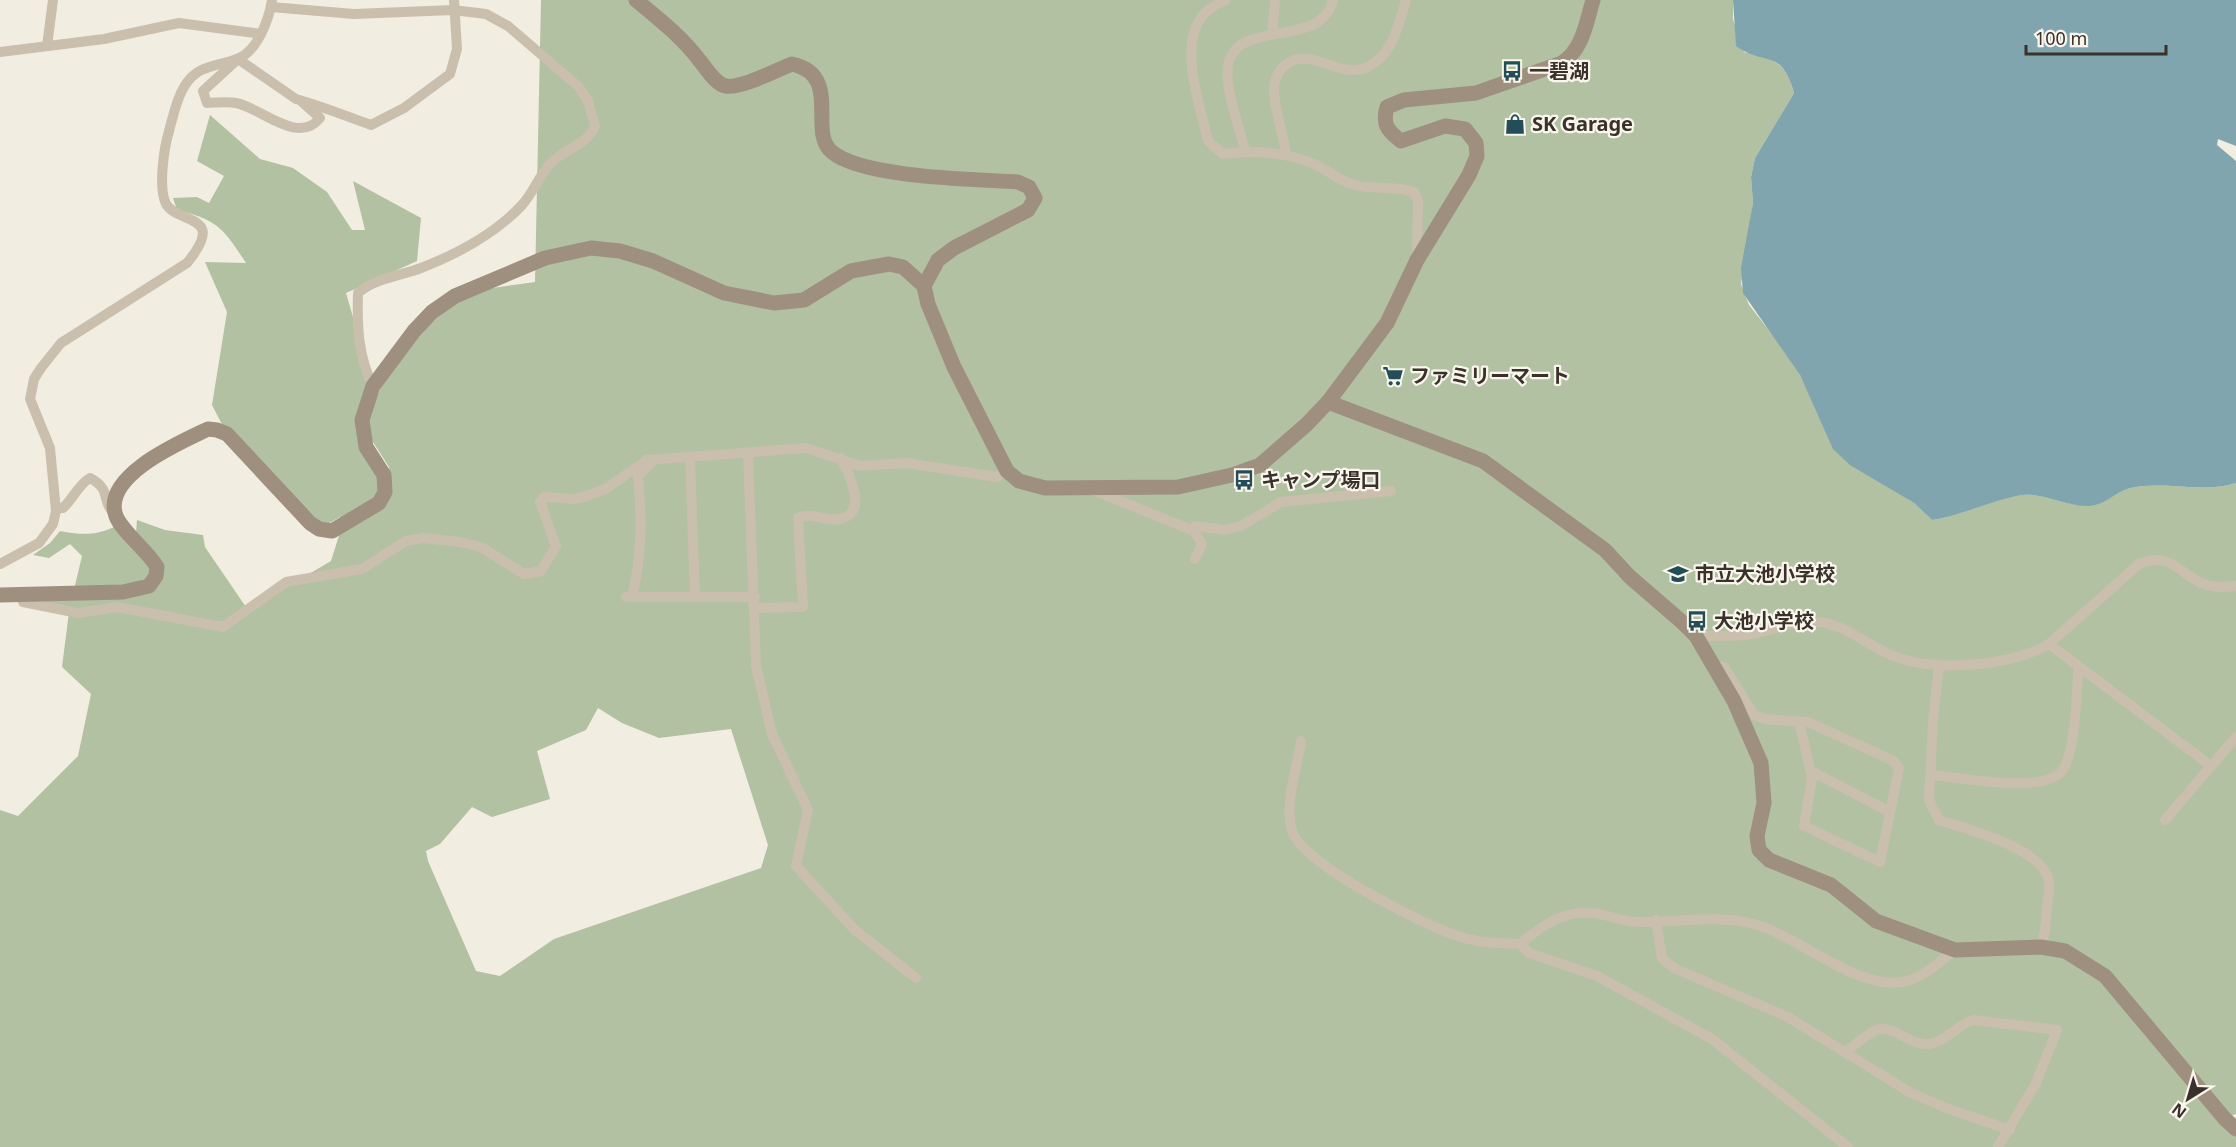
<svg xmlns="http://www.w3.org/2000/svg" width="2236" height="1147" viewBox="0 0 2236 1147" font-family="'Noto Sans','Noto Sans JP',sans-serif">
<style>
.green{fill:#b1c1a1;fill-rule:evenodd}
.water{fill:#81a5ae}
.lines{fill:none;stroke-linecap:round;stroke-linejoin:round}
.street{stroke:#cabfad;stroke-width:10}
.secondary{stroke:#9e8f7e;stroke-width:15}
.labels{text-anchor:middle;stroke-width:4.5;stroke-linejoin:round;paint-order:stroke}
.poi-label{font-size:20px;font-weight:bold;fill:#39322b;stroke:#faf6ed;text-anchor:start}
</style>
<rect width="100%" height="100%" fill="#f2ede1"/>
<path class="green" d="M541,0H1733V19L1744,52C1774,59 1785,61 1794,93L1755,158L1751,177L1753,203L1741,284L1749,305L1787,353L1800,375L1818,413L1880,482L1914,503L1932,520C1961,516 1995,498 2022,495C2045,493 2066,506 2090,506C2105,505 2116,491 2131,488C2165,480 2202,494 2236,483V1114L2220,1119L2236,1135V1147H0V810L18,816L78,756L91,694L62,667L69,612L36,600L72,598L82,556L70,544L49,558L33,555L50,543L60,531C81,535 96,536 116,526L136,533L137,520L165,530L203,535L205,547L248,610L331,561L342,526L353,519L340,517L319,529L227,434L212,405L227,312L205,262L246,263C223,228 218,220 177,210L173,198L197,197L209,203L224,176L197,161L210,115L260,159L293,168L327,192L352,230H365L353,181L421,218L417,261L346,293L373,386L358,430L386,498L389,467L364,428L392,361L464,292L535,282ZM598,708L622,723L659,738L731,729L768,845L761,868L554,939L500,976L476,971L428,861L426,851L440,844L472,807L492,817L550,799L537,751L586,730Z"/>
<path class="water" d="M1733,0H2236V146L2218,139L2217,145L2236,161V483C2202,494 2166,480 2131,488C2116,491 2106,505 2090,506C2067,507 2045,493 2023,495C1994,499 1961,516 1932,520L1914,503L1850,465L1833,449L1800,375L1743,293L1741,268L1753,203L1751,177L1755,158L1794,93C1781,47 1765,67 1736,46Z"/>
<g class="lines">
<g class="street">
<path d="M1226,0C1220,3 1212,6 1206,12C1176,41 1200,105 1208,141L1223,154C1253,150 1285,152 1314,164C1328,170 1339,181 1355,185C1374,190 1395,185 1414,192L1418,201L1417,259"/>
<path d="M271,7L354,14L453,10L486,14L508,26L579,87L588,101L595,126C586,147 563,149 550,164C539,176 533,193 522,205C496,233 457,254 421,268C401,276 375,278 358,293C357,325 358,357 373,386"/>
<polyline points="1272,35 1275,0"/>
<polyline points="47,46 53,0"/>
<polyline points="0,52 104,39 179,23 261,34"/>
<path d="M301,101L320,118C298,146 260,107 236,103C227,101 216,103 207,103L203,91L238,59L296,99C321,106 346,116 371,125L404,108L450,74L457,49L454,0"/>
<path d="M1245,151C1240,129 1222,82 1229,61C1242,19 1321,49 1333,0"/>
<path d="M1286,155C1284,134 1275,113 1274,92C1273,84 1277,73 1283,67C1309,43 1336,79 1365,68C1392,58 1399,24 1406,0"/>
<polyline points="748,453 756,666 772,734 808,810 796,866 855,930 916,978"/>
<polyline points="690,457 695,597"/>
<polyline points="1093,490 1194,531 1202,544 1195,559"/>
<path d="M56,508H63C73,499 78,485 90,478C112,490 101,499 112,511"/>
<polyline points="1194,531 1195,526 1224,530 1241,526 1281,502 1391,491"/>
<path d="M0,564L39,543L53,524L56,511L50,448L30,399L34,379L41,368L61,343L187,263C228,213 178,225 166,204C158,188 164,148 169,131C173,117 176,100 184,87C198,63 219,67 239,58C258,50 269,19 272,0"/>
<polyline points="21,594 23,602 78,613 117,607 223,627 286,582 362,569 406,541 423,538 460,542 481,547 524,574 541,571 556,546 540,502 544,497 573,499 584,497 607,488 647,460 806,448 860,466 906,463 997,477 1007,471"/>
<polyline points="626,597 755,597"/>
<path d="M632,597C642,556 642,518 638,476L653,461"/>
<path d="M755,608L803,607L798,518C811,511 826,522 840,519C870,512 848,473 841,458"/>
<path d="M1696,636C1712,636 1730,636 1746,635C1770,632 1794,620 1818,622C1846,625 1864,643 1889,654C1930,673 2010,667 2049,644L2139,564C2174,550 2178,576 2207,585C2217,588 2226,587 2236,586"/>
<polyline points="2049,644 2211,766"/>
<path d="M1939,665L1933,720L1929,800L1939,820C1968,830 2043,847 2049,882C2050,890 2048,899 2047,906C2046,920 2046,934 2041,947"/>
<path d="M1714,667H1724L1754,715C1768,722 1791,720 1808,722L1894,761L1899,768L1880,862L1804,826L1812,778L1799,721"/>
<path d="M1301,741C1297,770 1284,802 1292,831C1302,864 1427,927 1461,937C1480,943 1500,943 1520,944L1529,953L1597,976L1712,1039L1848,1147"/>
<polyline points="1811,771 1890,812"/>
<path d="M1931,775C1958,777 2050,796 2064,768C2076,746 2076,693 2079,667"/>
<polyline points="2165,820 2236,737"/>
<polyline points="1656,920 1662,959 1676,969 1788,1017 1911,1093 1949,1109 2010,1130"/>
<path d="M1520,944C1542,926 1562,910 1592,913C1607,914 1622,922 1637,922C1677,923 1715,914 1754,924C1801,936 1861,996 1910,980C1927,974 1941,961 1955,950"/>
<path d="M1846,1051C1856,1046 1866,1034 1876,1030C1894,1024 1912,1047 1929,1044C1946,1042 1957,1024 1974,1020L2057,1030L2036,1083L1998,1147"/>
</g>
<g class="secondary">
<path d="M636,0C659,19 682,37 700,61C707,69 715,84 726,86C741,89 776,70 792,64C843,75 807,132 832,152C863,178 975,179 1018,182L1029,187L1035,198L1028,210L954,248L938,260L924,286"/>
<polyline points="1328,402 1483,461 1605,550 1630,577 1681,621 1696,636 1734,701 1761,763 1764,803 1757,836 1759,850 1769,860 1831,885 1876,921 1955,950 2041,947 2065,951 2105,976 2225,1119 2236,1129"/>
<path d="M0,595L123,592L149,586L156,576L157,567C147,550 122,532 116,516C101,476 181,442 208,429L217,430L227,434L310,523L319,529L332,531L379,503L385,492L384,475L366,447L362,420L373,386L414,331L432,312L455,296L545,258L591,248L620,251L653,261L724,293L774,303L804,300L851,271L889,264L903,267L924,286L928,304L954,367L1007,471L1019,481L1045,488L1178,487L1232,475L1260,465L1306,425L1328,402L1387,323L1417,260L1469,175L1477,156L1476,143L1465,129L1445,126L1401,141C1388,131 1382,125 1387,107L1404,100L1476,93L1562,63C1583,49 1586,23 1593,0"/>
</g>
</g>
<defs>
<g id="bus-bare" transform="scale(1.62)"><path d="M-5-6H5V4H4V6H2V4H-2V6H-4V4H-5ZM-3.5-4V0h7V-4ZM-3.5 1.2v1.5H-2V1.2ZM2 1.2v1.5H3.5V1.2Z" fill="#234d58" stroke="#faf6ed" stroke-width="2.5" paint-order="stroke"/></g>
<g id="shop-bare" transform="scale(1.62)"><path d="M-5-2.5h2.3a2.7 3.5 0 0 1 5.4 0H5L5.5 6h-11ZM-1.5-2.5h3a1.5 2.3 0 0 0-3 0Z" fill="#234d58" stroke="#faf6ed" stroke-width="2.5" paint-order="stroke"/></g>
<g id="supermarket-bare" transform="scale(1.62)"><path d="M-6-5.5h2.5l.6 2H6L4.5 2H-2.5L-4.4-4H-6ZM-1.5 3.2a1.3 1.3 0 1 0 .1 0ZM3 3.2a1.3 1.3 0 1 0 .1 0Z" fill="#234d58" stroke="#faf6ed" stroke-width="2.5" paint-order="stroke"/></g>
<g id="school-bare" transform="scale(1.62)"><path d="M0-5L7-2L0 1L-7-2ZM-4 1L0 2.5L4 1V4Q0 6-4 4Z" fill="#234d58" stroke="#faf6ed" stroke-width="2.5" paint-order="stroke"/></g>
</defs>
<g fill-rule="evenodd">
<use href="#bus-bare" x="1512" y="71"/>
<use href="#shop-bare" x="1515" y="124"/>
<use href="#supermarket-bare" x="1393" y="376"/>
<use href="#bus-bare" x="1244" y="480"/>
<use href="#school-bare" x="1678" y="574"/>
<use href="#bus-bare" x="1697" y="621"/>
</g>
<g class="labels">
<g class="poi-label">
<text x="1529" y="78">一碧湖</text>
<text x="1532" y="131">SK Garage</text>
<text x="1410" y="383">ファミリーマート</text>
<text x="1261" y="487">キャンプ場口</text>
<text x="1695" y="581">市立大池小学校</text>
<text x="1714" y="628">大池小学校</text>
</g>
</g>
<g transform="translate(2188 1099) rotate(217)" stroke="#faf6ed" stroke-width="4.5" paint-order="stroke">
<path d="M0-4.5L10 22L0 15L-10 22Z" fill="#39322b"/>
<text y="-9" font-size="16" font-weight="bold" text-anchor="middle" fill="#39322b">N</text>
</g>
<path d="M2026 45v9h140v-9" fill="none" stroke="#39322b" stroke-width="3"/>
<text x="2035" y="45" font-size="18" fill="#39322b" stroke="#faf6ed" stroke-width="4.5" paint-order="stroke">100 m</text>
</svg>
